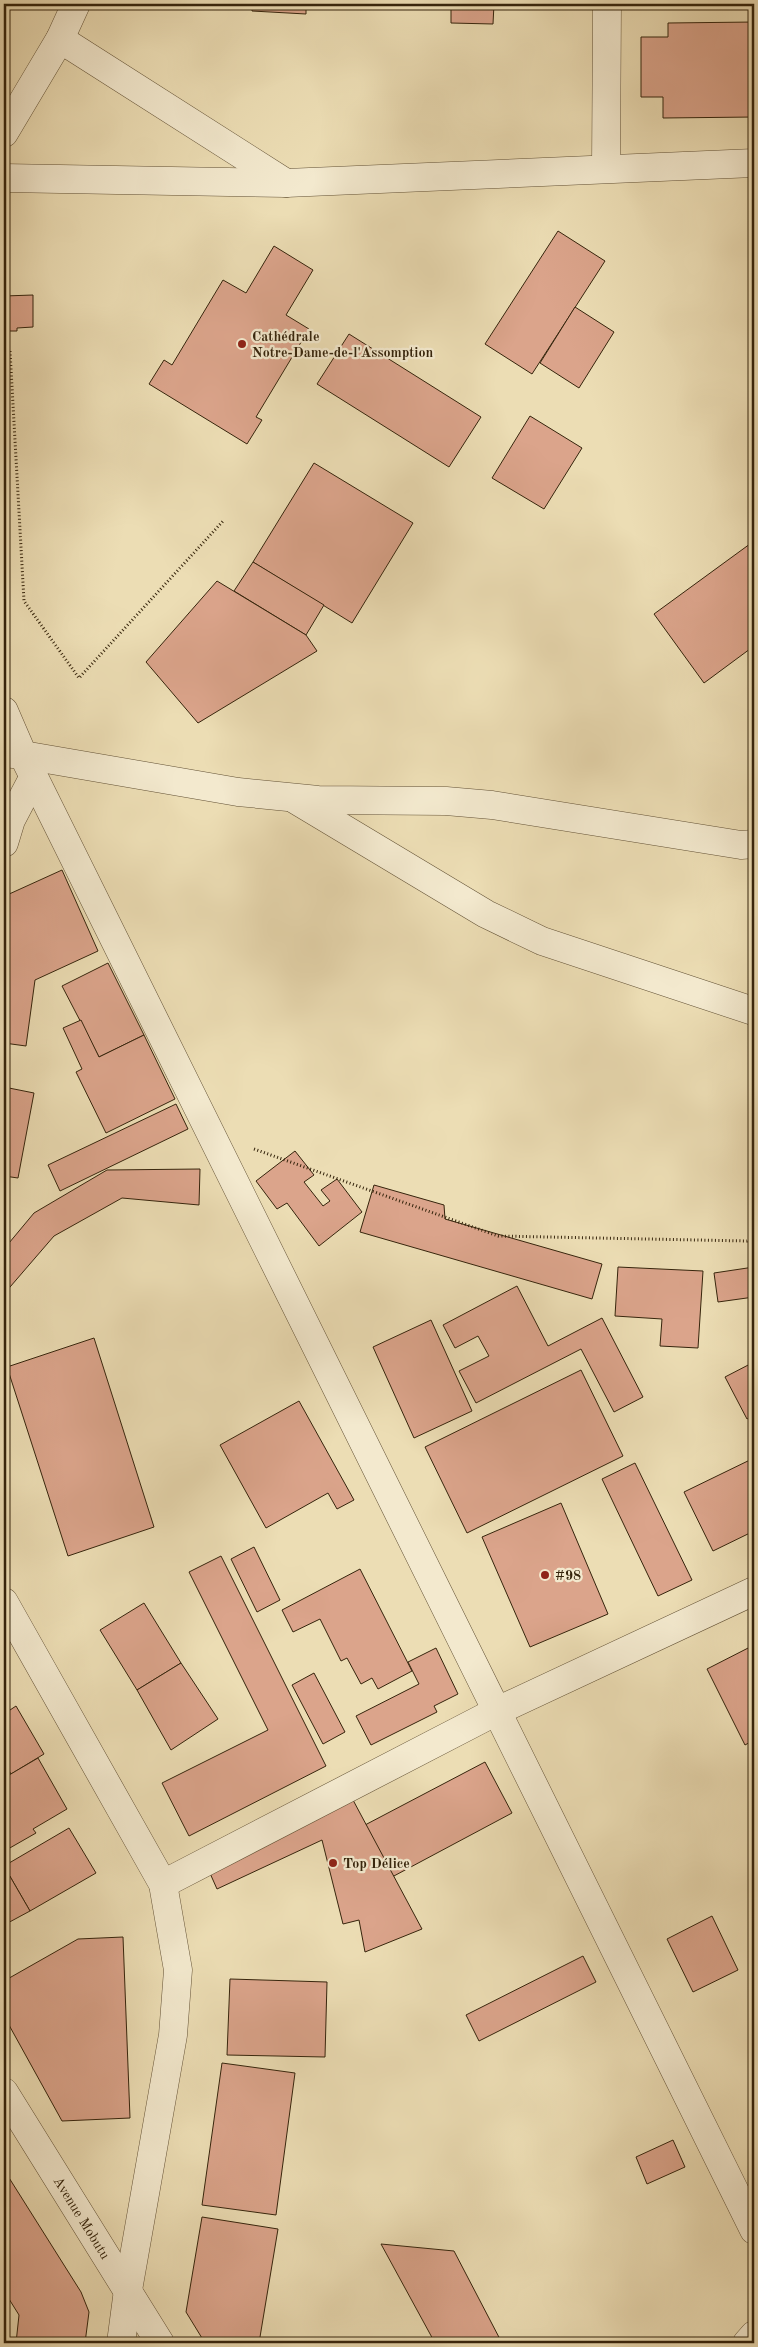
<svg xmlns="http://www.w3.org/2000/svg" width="758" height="2347" viewBox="0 0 758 2347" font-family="'Old Standard TT',serif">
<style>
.building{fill:#dba48b;stroke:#35240c}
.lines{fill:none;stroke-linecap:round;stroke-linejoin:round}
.minor-casing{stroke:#635236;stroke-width:29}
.path{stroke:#35240c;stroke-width:3;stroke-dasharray:1 2.5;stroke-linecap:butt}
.minor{stroke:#f3e9ce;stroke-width:28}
.poi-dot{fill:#8f2418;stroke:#f3e9ce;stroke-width:2}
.labels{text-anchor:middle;stroke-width:4.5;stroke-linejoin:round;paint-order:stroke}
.poi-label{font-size:14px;font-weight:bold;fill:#35240c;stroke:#f3e9ce;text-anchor:start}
.street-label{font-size:14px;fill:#35240c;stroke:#f3e9ce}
</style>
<rect width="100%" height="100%" fill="#ecddb4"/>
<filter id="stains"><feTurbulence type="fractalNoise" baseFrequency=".004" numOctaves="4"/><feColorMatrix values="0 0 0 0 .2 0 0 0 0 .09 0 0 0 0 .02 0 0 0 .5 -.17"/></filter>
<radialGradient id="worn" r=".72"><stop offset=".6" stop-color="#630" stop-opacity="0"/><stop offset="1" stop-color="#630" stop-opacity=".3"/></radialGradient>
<g class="building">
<polygon points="252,4 306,4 306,14 252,11"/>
<polygon points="451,4 494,4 493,24 451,23"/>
<polygon points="754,22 754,117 663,118 663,97 641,97 641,37 668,37 668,23"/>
<polygon points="558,231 605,261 532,374 485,344"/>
<polygon points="274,246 313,270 286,315 309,329 256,417 262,420 247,444 149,384 164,360 172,365 223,280 246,293"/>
<polygon points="33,295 33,327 17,328 17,331 8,331 8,328 4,328 4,296"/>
<polygon points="575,307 614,332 579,388 540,363"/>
<polygon points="349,334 481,417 449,467 317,384"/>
<polygon points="530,416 582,448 544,509 492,478"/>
<polygon points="314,463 413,523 352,623 253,562"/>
<polygon points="754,541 754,646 704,683 654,614"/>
<polygon points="253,562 324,605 306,635 234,591"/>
<polygon points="217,581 306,635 317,651 198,723 146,662"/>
<polygon points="62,870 98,951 35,980 26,1046 4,1043 4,916 7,895"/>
<polygon points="108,963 144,1035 99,1057 62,986"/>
<polygon points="81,1020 99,1057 144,1035 175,1099 106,1133 76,1072 82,1069 63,1028"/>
<polygon points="4,1087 34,1093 18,1178 4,1176"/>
<polygon points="176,1104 188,1129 60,1191 48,1165"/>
<polygon points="295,1151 314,1175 304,1182 323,1206 330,1201 321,1190 337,1179 362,1212 319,1246 287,1203 277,1209 256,1181"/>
<polygon points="200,1169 199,1205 122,1198 54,1236 4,1294 4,1249 34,1213 107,1170"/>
<polygon points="374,1185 444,1205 445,1219 602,1264 592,1299 360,1232"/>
<polygon points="618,1267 703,1271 698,1348 660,1346 662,1319 615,1316"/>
<polygon points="754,1267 754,1297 718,1302 714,1273"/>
<polygon points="517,1286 548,1346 602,1318 643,1397 614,1412 581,1349 476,1403 459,1371 489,1356 478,1336 455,1348 443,1325"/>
<polygon points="431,1320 472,1411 414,1438 373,1347"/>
<polygon points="94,1338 154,1527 68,1556 7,1367"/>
<polygon points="754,1362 754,1415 747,1419 725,1377"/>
<polygon points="581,1370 623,1456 467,1533 425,1447"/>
<polygon points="299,1401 354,1500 337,1509 328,1493 266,1528 220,1445"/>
<polygon points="754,1458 754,1531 713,1551 684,1492"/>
<polygon points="635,1463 692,1580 658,1596 602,1479"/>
<polygon points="561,1503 608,1614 530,1647 482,1537"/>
<polygon points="254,1547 280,1600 257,1612 231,1559"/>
<polygon points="221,1556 326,1766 189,1836 162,1783 268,1730 189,1572"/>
<polygon points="360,1569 412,1671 378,1689 372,1678 361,1684 347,1658 341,1661 320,1619 293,1632 282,1610"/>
<polygon points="144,1603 181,1663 137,1690 100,1630"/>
<polygon points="754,1645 754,1740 745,1745 707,1669"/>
<polygon points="436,1648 458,1694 434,1706 437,1712 371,1745 356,1716 419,1684 408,1662"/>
<polygon points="181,1663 218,1719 171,1750 137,1690"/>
<polygon points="314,1673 345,1732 323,1744 292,1685"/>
<polygon points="16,1706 44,1754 11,1774 4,1762 4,1714"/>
<polygon points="38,1758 67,1809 33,1829 36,1833 8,1849 4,1841 4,1778"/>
<polygon points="485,1762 512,1813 392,1877 365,1825"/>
<polygon points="353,1800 422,1929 365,1952 359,1920 343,1924 322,1840 217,1889 209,1871"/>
<polygon points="69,1828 96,1873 30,1911 4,1866"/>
<polygon points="4,1866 30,1911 4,1925"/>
<polygon points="712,1916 738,1970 693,1992 667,1939"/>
<polygon points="123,1937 130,2118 62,2121 4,2016 4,1981 78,1939"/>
<polygon points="583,1956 596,1982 479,2041 466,2015"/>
<polygon points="230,1979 327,1982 325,2057 227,2055"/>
<polygon points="222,2063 295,2073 276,2215 202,2205"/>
<polygon points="673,2140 685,2167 647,2184 636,2157"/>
<polygon points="6,2173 81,2292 89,2312 85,2343 16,2343 19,2315 4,2291 4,2174"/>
<polygon points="202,2217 278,2229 259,2343 205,2343 186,2312"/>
<polygon points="381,2244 454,2251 502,2343 435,2343"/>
</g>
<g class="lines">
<g class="minor-casing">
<g id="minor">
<polyline points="60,39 286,183"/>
<polyline points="4,133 60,39 76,4"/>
<polyline points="606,168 607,4"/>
<polyline points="4,178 286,183 754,163"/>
<polyline points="4,711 23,755 238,792 318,800 446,801 492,805 741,845 754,844"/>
<polyline points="4,753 23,755 754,2230"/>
<polyline points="296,800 486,914 542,941 753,1011"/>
<polyline points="4,843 11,820 33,778"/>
<polyline points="4,1602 163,1884 178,1970 173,2035 128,2290 121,2343"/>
<polyline points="163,1884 495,1712 754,1591"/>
<path id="s1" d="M4,2092L160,2343"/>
<polyline points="747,2343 754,2335"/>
</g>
</g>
<g class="path">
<polyline points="10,351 24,601 79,678 224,520"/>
<polyline points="254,1149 498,1236 747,1241 754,1238"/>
</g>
<use href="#minor" class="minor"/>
</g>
<g class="poi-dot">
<circle cx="242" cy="344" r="5"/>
<circle cx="545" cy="1575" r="5"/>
<circle cx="333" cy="1863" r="5"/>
</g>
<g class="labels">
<g class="poi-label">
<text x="252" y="341">Cathédrale<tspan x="252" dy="16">Notre-Dame-de-l'Assomption</tspan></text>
<text x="555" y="1580">#98</text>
<text x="343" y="1868">Top Délice</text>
</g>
<g class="street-label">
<text dy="5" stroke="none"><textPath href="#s1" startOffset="148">Avenue Mobutu</textPath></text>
</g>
</g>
<rect width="758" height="2347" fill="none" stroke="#ecddb4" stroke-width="20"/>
<rect x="5" y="5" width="748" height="2337" fill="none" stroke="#35240c" stroke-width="2.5"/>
<rect x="10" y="10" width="738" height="2327" fill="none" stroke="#35240c"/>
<rect width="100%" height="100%" filter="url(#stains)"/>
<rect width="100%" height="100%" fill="url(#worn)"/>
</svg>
